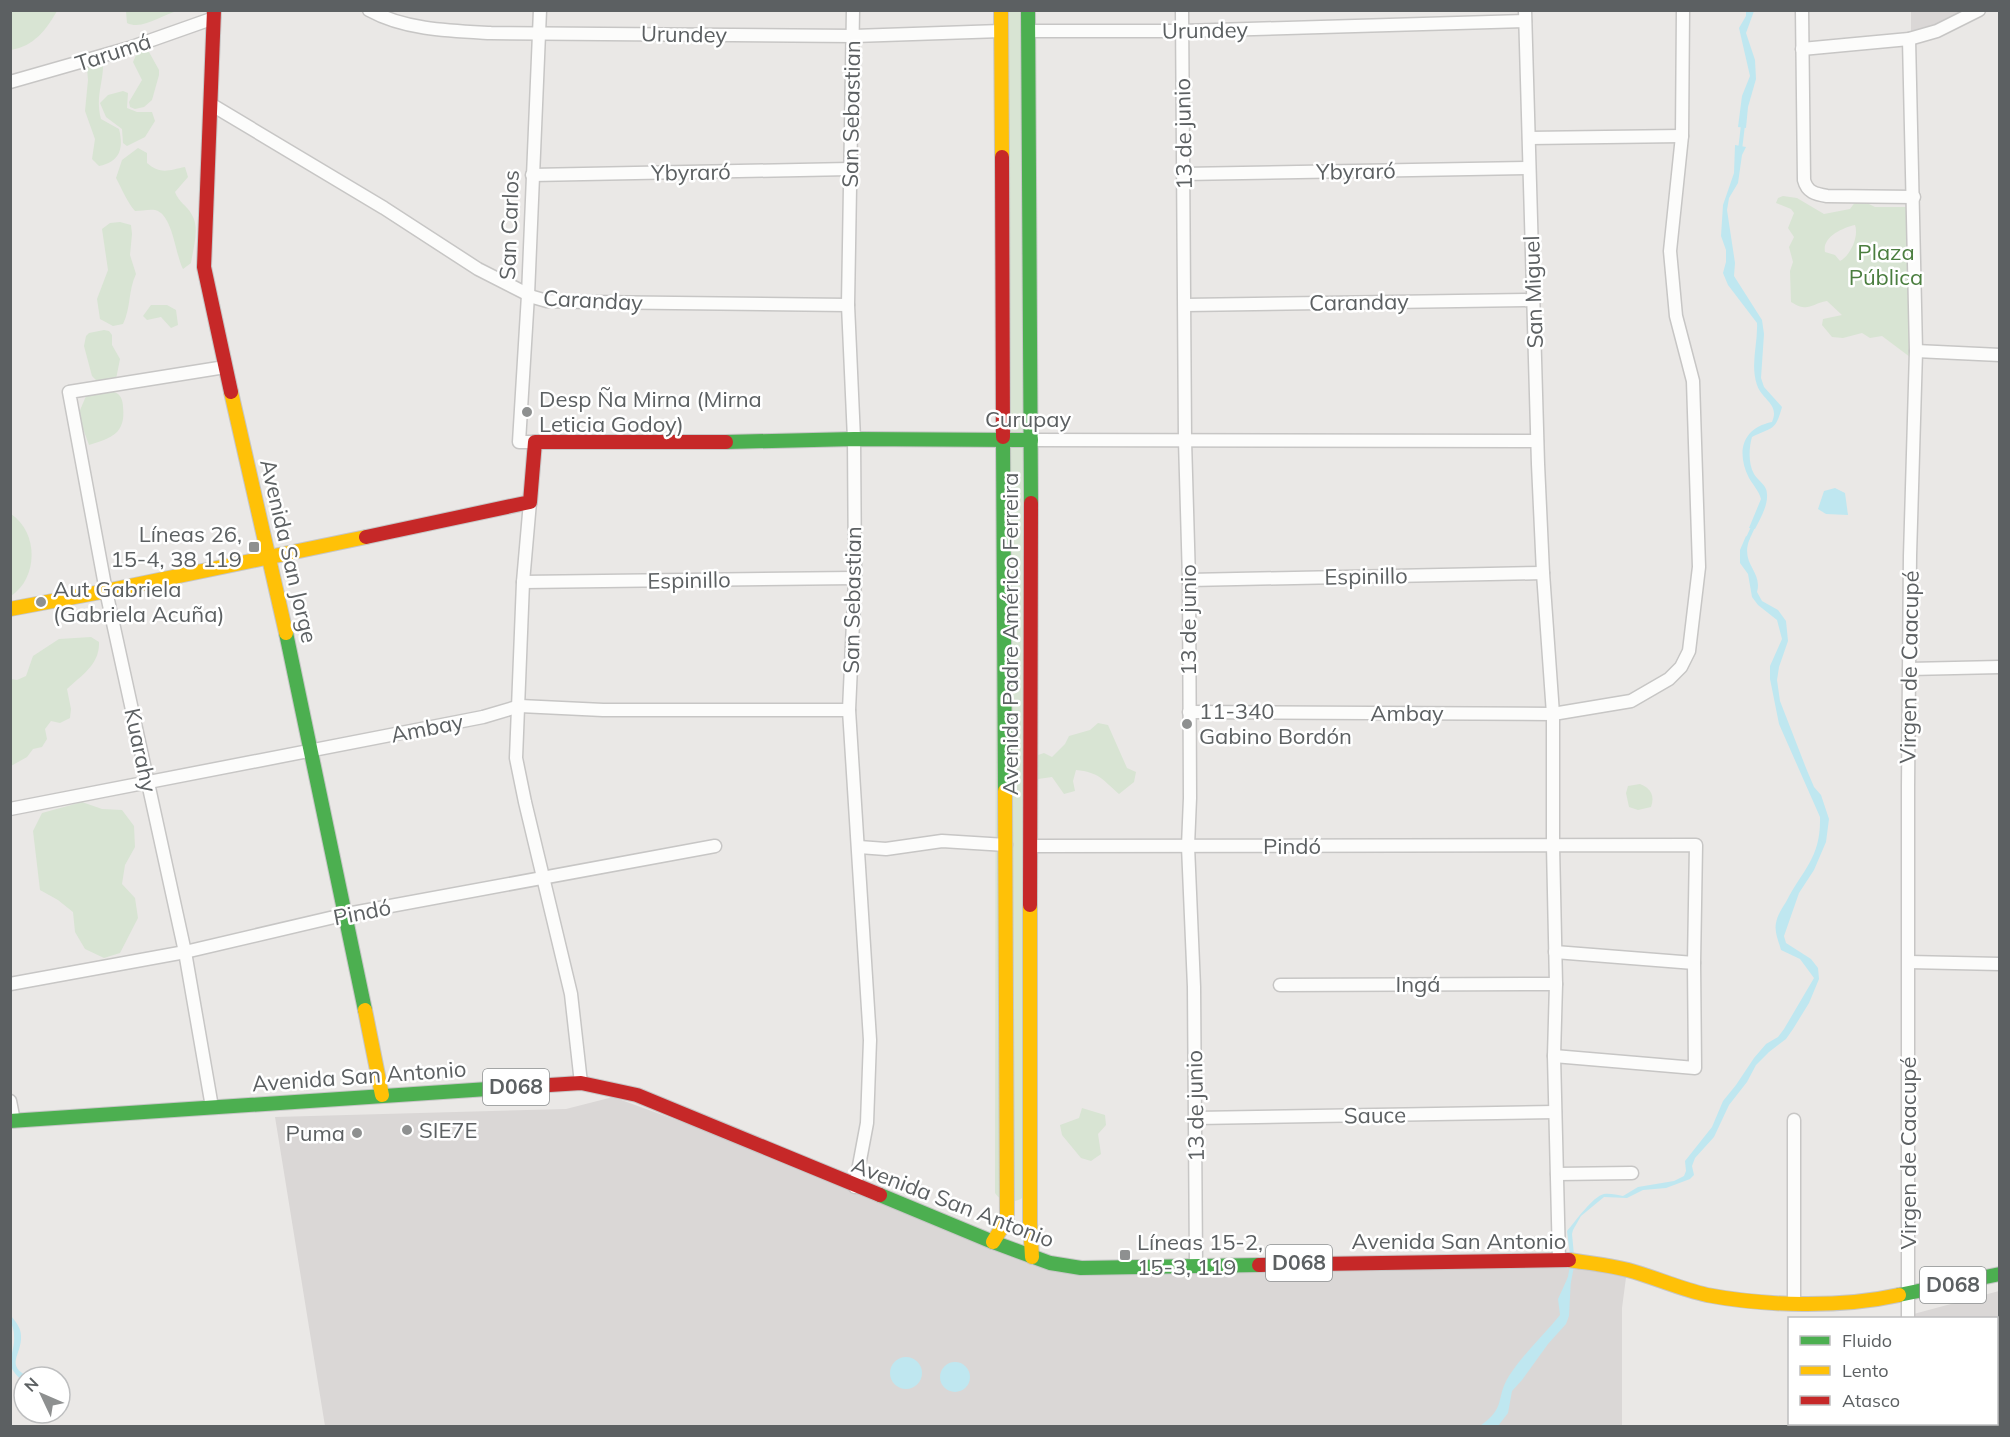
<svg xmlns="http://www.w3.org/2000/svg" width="2010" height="1437" viewBox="0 0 2010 1437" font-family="Mulish,sans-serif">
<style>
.industrial{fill:#dad7d6}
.green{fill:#d8e4d3;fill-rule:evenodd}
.water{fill:#bfe7f0}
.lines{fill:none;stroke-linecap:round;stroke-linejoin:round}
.stream{stroke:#bfe7f0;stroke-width:4}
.street-casing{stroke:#c7c6c5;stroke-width:15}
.fast-casing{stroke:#c6c6c6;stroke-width:16}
.slow-casing{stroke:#c6c6c6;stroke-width:16}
.jam-casing{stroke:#c6c6c6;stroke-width:16}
.street{stroke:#fcfcfb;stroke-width:12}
.fast{stroke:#4caf50;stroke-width:14}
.slow{stroke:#ffc107;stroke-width:14}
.jam{stroke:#c62828;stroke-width:14}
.poi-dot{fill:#8e9090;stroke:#fff;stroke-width:2}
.labels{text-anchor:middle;stroke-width:5;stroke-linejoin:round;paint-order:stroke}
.shield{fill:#fff;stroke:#8d9091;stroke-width:1.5}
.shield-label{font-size:21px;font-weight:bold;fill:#5c6062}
.street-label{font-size:22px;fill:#5c6062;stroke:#fff}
.park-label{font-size:22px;fill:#4b7e3f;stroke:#fff}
.poi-label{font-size:22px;fill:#5c6062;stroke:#fff;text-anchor:start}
</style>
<rect width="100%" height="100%" fill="#eae8e6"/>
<g class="industrial">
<polygon points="1911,11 1964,11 1911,37"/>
<polygon points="613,1097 803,1166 1053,1268 1550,1265 1627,1270 1622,1308 1622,1426 325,1426 275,1117 566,1109"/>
<polygon points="1999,1291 1999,1426 1914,1426 1914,1424 1996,1424 1996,1318 1910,1318 1910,1315"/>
</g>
<g class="green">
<path d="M11,10H57V11C46,30 34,46 11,50Z"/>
<path d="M126,11V10L179,11C163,13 143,31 127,23Z"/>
<polygon points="997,11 1025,11 1026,433 1001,440"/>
<polygon points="144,50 149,52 159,70 159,75 152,100 144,107 135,109 130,107 129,102 142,80 133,62 137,53"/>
<path d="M90,59L103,61C104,83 95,95 101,119L119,129C124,148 120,162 99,166L92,159L95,139L85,111L88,80L87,69Z"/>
<polygon points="123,91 128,93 127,108 137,112 152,112 155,121 145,137 127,146 123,143 122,129 106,117 100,103 108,95"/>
<path d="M138,148L147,153V163C161,175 169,170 185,167L188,177L175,192C179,203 187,205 192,215C200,228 193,249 191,263L183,269C175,254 173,214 155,210C149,209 141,211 135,211C127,202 122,189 116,178L122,160Z"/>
<path d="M1783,196L1797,198L1824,214L1850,209L1856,201L1861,200L1875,207H1911L1910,357L1882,336L1870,338L1862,333L1843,338L1832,337L1822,325L1823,319L1842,315L1827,301C1810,304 1809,313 1791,302L1790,271L1793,262L1789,247L1794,237L1788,228L1794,213L1791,209L1776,203L1778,198ZM1855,225C1859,236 1851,255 1840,261L1835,255L1825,252C1822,237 1842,228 1855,225Z"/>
<path d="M120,222L131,225L132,234L130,255L136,274C128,291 131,308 123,324L113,326L100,319L97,299L108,270L102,229L110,223Z"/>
<polygon points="151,305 167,305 176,310 178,325 171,328 161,317 147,320 143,316"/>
<polygon points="104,330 109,331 112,335 112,345 120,359 115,384 99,383 92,376 84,346 86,336 89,333"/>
<path d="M95,390C100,391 109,390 114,392C121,394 123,401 123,407C126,434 111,438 89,445L78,415L86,396Z"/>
<path d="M1002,446L1023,447L1035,756L1044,753L1052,757L1065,744L1069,736L1090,730L1098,723L1108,725L1127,768L1136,772L1134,782L1119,794C1103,780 1099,772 1076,770L1073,781L1075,791L1064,794L1052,777L1031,780L1025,1196C1015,1204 1002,1204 995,1193L996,453Z"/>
<path d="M11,514C39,533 38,578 11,596Z"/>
<path d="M91,637L99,642C100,664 82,675 67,689L71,709L70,718L60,723L51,721L45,729L47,739L42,747L33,749L27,757L11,766V679L17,680L26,676L33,656L59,639Z"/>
<path d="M1640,784C1651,788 1655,796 1651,807L1638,810L1629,807L1626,793L1628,786Z"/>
<polygon points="82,802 102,809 122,810 134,826 135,847 125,865 122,884 135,898 138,918 120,953 104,958 85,949 75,932 73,912 58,900 40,890 33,831 42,813"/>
<polygon points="1082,1108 1105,1115 1106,1125 1098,1134 1101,1154 1091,1161 1081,1158 1062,1135 1060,1125 1079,1118"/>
</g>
<g class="water">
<polygon points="1746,11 1754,11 1746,33 1755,60 1756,79 1748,107 1746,128 1738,127 1742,96 1750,76 1739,28 1746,16"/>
<path d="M1735,145L1746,147L1742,155L1738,183L1729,198L1727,210L1735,263L1734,276L1762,320L1764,334L1761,378L1764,387L1782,407C1775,432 1773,426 1752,437C1749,447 1748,464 1754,474C1758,481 1767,485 1767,494C1768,506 1760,519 1755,529L1749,528L1761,499C1759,491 1753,485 1749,478C1736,452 1742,428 1772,422C1780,404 1762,400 1757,385C1750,364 1758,344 1757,323L1728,285L1723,273L1726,262V250L1721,236L1723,205L1734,173Z"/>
<polygon points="1835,488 1845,493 1848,515 1826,514 1818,509 1824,491"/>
<path d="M1746,536L1750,538C1739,564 1763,571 1757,592L1762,601L1778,610L1786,621L1788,641L1779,667L1777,680L1780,701L1806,768L1814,787L1821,795L1829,819L1826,842L1814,870L1799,893L1784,936L1786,943L1811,959L1818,968L1819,979L1809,1003L1793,1029L1786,1039L1769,1052L1756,1065L1747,1082L1729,1105L1714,1137L1695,1158L1692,1166L1694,1175L1690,1179L1666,1188L1643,1190L1627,1198L1604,1197L1581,1216L1573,1230L1572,1234L1574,1255H1570L1567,1231C1575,1222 1593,1196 1604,1194C1610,1193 1617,1195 1623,1196L1638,1187L1674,1181L1684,1176L1686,1171L1685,1161L1712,1127L1723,1101L1736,1085L1754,1058L1766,1044L1778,1037L1784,1029L1814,978L1800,959L1781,950C1779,942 1774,932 1776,923C1777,916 1782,908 1786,902C1803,869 1821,858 1820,817L1779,724L1770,679V666L1782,639L1777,620L1758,605L1752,597L1748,574L1740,563V550Z"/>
<path d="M1568,1277L1571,1278L1569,1316L1566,1324L1548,1344L1522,1380L1512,1391L1508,1413L1498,1426H1480C1507,1407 1495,1398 1509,1376C1523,1354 1544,1335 1560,1315L1558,1299Z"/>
<path d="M11,1316C16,1322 21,1328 21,1336C22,1355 4,1365 29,1377H24V1382C0,1362 16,1358 14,1334C14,1328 10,1323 11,1316Z"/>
<circle cx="906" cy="1373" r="16"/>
<circle cx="955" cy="1377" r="15"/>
</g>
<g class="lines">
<g class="stream">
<polyline points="1740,150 1743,125"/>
<polyline points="1747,540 1754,525"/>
<polyline points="1569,1282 1572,1266"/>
</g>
<g class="street-casing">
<g id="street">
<path d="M369,10C405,30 451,31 491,33L854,36L1001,31"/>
<polyline points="853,10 848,305 854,439 855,578 849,710 870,1040 867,1123 855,1187"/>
<polyline points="1182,10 1185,440 1189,580 1190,798 1188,846 1194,987 1196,1265"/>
<polyline points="1525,10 1538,464 1543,573 1553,714 1553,846 1556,984 1554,1056 1559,1260"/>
<path d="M1802,10L1804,180C1807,192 1815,194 1827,196L1914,197"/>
<polyline points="1028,31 1182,31 1525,21"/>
<polyline points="1802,49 1909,39 1937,31 1979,10"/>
<polyline points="10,82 129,48 214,18"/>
<polyline points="212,105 384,208 478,269 533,297 547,301 586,302 848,305"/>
<polyline points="1529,138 1682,136"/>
<polyline points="1183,174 1529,168"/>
<polyline points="532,175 850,169"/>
<polyline points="1185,305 1533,300"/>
<polyline points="1916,351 2000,355"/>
<polyline points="1031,440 1537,441"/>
<polyline points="535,442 519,442 528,295 540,10"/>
<polyline points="530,502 523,582 516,758 525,802 571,994 581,1083"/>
<polyline points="1189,580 1543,573"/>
<polyline points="523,582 855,578"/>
<polyline points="1909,669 2000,667"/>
<polyline points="1189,712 1553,714 1631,701 1669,679 1681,667 1689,651 1699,567 1693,381 1676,316 1670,251 1682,136 1683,10"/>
<polyline points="10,809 483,717 520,706 603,710 849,710"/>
<polyline points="1031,846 1696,845 1694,963 1695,1068 1554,1056"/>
<polyline points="859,847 886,849 942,841 1006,845"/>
<polyline points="1555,952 1694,963"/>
<polyline points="1909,962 2000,964"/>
<polyline points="10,984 185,952 347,914 715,846"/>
<polyline points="1280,985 1556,984"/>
<polyline points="10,1101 14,1121"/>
<polyline points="212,1107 185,952 106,591 69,392 225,367"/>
<polyline points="1196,1118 1555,1112"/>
<polyline points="1557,1174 1632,1173"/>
<polyline points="1794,1303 1794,1120"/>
<polyline points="1908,1318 1908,787 1910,556 1916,351 1909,39"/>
<polyline points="1910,1424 1910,1426"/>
</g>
</g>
<g class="fast-casing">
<g id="fast">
<polyline points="1028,10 1031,503"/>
<polyline points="1003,437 1005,791"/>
<polyline points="726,442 854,439 1031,440"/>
<polyline points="286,633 365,1010"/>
<polyline points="10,1121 518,1087"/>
<polyline points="880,1195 993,1242 1050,1263 1081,1268 1259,1265"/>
<polyline points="1899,1295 2000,1274"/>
</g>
</g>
<g class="slow-casing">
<g id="slow">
<polyline points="1001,10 1002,157"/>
<polyline points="231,392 286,633"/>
<polyline points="10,609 106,591 366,537"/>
<polyline points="1030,905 1030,1223 1032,1257"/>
<polyline points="365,1010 382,1095"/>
<polyline points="993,1242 1007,1219 1005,791"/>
<path d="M1569,1260C1588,1263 1609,1265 1628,1270C1654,1277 1680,1289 1707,1295C1765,1306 1841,1308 1899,1295"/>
</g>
</g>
<g class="jam-casing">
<g id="jam">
<polyline points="214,10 204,267 231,392"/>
<polyline points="1002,157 1003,437"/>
<polyline points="366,537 530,502 535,442 726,442"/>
<polyline points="1030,905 1031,503"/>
<polyline points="518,1087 581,1083 637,1095 880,1195"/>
<polyline points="1259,1265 1569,1260"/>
</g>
</g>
<use href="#street" class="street"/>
<use href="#fast" class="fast"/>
<use href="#slow" class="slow"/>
<use href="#jam" class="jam"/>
</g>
<g class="poi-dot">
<circle cx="527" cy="412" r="6"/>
<rect x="248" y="541" width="12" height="12" rx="3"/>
<circle cx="41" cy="602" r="6"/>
<circle cx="1187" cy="724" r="6"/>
<circle cx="407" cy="1130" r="6"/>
<circle cx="357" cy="1133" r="6"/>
<rect x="1119" y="1249" width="12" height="12" rx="3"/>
</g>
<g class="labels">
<g class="shield">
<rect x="483" y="1069" width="66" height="36" rx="4.5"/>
<rect x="1266" y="1245" width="66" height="36" rx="4.5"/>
<rect x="1920" y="1267" width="66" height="36" rx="4.5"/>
</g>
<g class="shield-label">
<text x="516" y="1094">D068</text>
<text x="1299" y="1270">D068</text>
<text x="1953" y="1292">D068</text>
</g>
<g class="street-label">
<text transform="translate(1205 30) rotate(-1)" y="8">Urundey</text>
<text transform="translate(684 34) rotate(1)" y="8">Urundey</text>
<text transform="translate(113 52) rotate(-18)" y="8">Tarumá</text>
<text transform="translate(851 114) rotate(-89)" y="8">San Sebastian</text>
<text transform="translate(1183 134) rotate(-91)" y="8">13 de junio</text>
<text transform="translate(1356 171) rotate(-1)" y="8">Ybyraró</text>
<text transform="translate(691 172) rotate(-1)" y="8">Ybyraró</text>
<text transform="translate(509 225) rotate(-88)" y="8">San Carlos</text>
<text transform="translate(1533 292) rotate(-92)" y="8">San Miguel</text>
<text transform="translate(593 300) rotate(3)" y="8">Caranday</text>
<text transform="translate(1359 302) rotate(-1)" y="8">Caranday</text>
<text x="1028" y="427">Curupay</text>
<text transform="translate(289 551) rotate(77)" y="8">Avenida San Jorge</text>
<text transform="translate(1366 576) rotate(-1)" y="8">Espinillo</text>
<text transform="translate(689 580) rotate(-1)" y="8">Espinillo</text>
<text transform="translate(852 600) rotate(-89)" y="8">San Sebastian</text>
<text transform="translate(1188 620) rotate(-90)" y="8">13 de junio</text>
<text transform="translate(1010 634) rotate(-90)" y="8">Avenida Padre Américo Ferreira</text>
<text transform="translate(1909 667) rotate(-89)" y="8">Virgen de Caacupé</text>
<text x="1407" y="721">Ambay</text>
<text transform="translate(427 728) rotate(-11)" y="8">Ambay</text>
<text transform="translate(141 750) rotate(78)" y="8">Kuarahy</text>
<text x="1292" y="854">Pindó</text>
<text transform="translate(362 912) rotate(-11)" y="8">Pindó</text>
<text x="1418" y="992">Ingá</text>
<text transform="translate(359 1076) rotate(-4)" y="8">Avenida San Antonio</text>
<text transform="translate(1195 1106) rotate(-91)" y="8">13 de junio</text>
<text transform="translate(1375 1115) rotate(-1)" y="8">Sauce</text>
<text transform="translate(1908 1153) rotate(-90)" y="8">Virgen de Caacupé</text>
<text transform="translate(953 1202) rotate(21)" y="8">Avenida San Antonio</text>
<text x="1459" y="1249">Avenida San Antonio</text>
</g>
<g class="park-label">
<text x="1886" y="260">Plaza<tspan x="1886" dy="25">Pública</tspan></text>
</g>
<g class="poi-label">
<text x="539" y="407">Desp Ña Mirna (Mirna<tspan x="539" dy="25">Leticia Godoy)</tspan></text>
<text x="242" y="542" text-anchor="end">Líneas 26,<tspan x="242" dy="25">15-4, 38 119</tspan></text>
<text x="53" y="597">Aut Gabriela<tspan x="53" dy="25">(Gabriela Acuña)</tspan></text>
<text x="1199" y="719">11-340<tspan x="1199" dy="25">Gabino Bordón</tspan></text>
<text x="419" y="1138">SIE7E</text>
<text x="345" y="1141" text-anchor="end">Puma</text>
<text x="1137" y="1250">Líneas 15-2,<tspan x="1137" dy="25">15-3, 119</tspan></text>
</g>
</g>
<rect width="2010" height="1437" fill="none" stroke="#5c6062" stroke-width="24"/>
<rect x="1788" y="1317" width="210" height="108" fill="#ffffff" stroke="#bebfc0" stroke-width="1.5"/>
<rect x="1800" y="1336" width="30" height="9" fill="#4caf50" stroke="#bebfc0" stroke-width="1.5"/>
<text x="1842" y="1347" font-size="18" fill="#5c6062">Fluido</text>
<rect x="1800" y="1366" width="30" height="9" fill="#ffc107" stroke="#bebfc0" stroke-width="1.5"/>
<text x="1842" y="1377" font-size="18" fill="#5c6062">Lento</text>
<rect x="1800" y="1396" width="30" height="9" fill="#c62828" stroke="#bebfc0" stroke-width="1.5"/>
<text x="1842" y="1407" font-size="18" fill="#5c6062">Atasco</text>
<g transform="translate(42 1395) rotate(314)"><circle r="28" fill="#ffffff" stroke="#bebfc0" stroke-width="1.5"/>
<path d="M0-4.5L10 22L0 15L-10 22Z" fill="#8e9090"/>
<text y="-9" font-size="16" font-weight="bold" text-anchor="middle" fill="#5c6062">N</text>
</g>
</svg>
